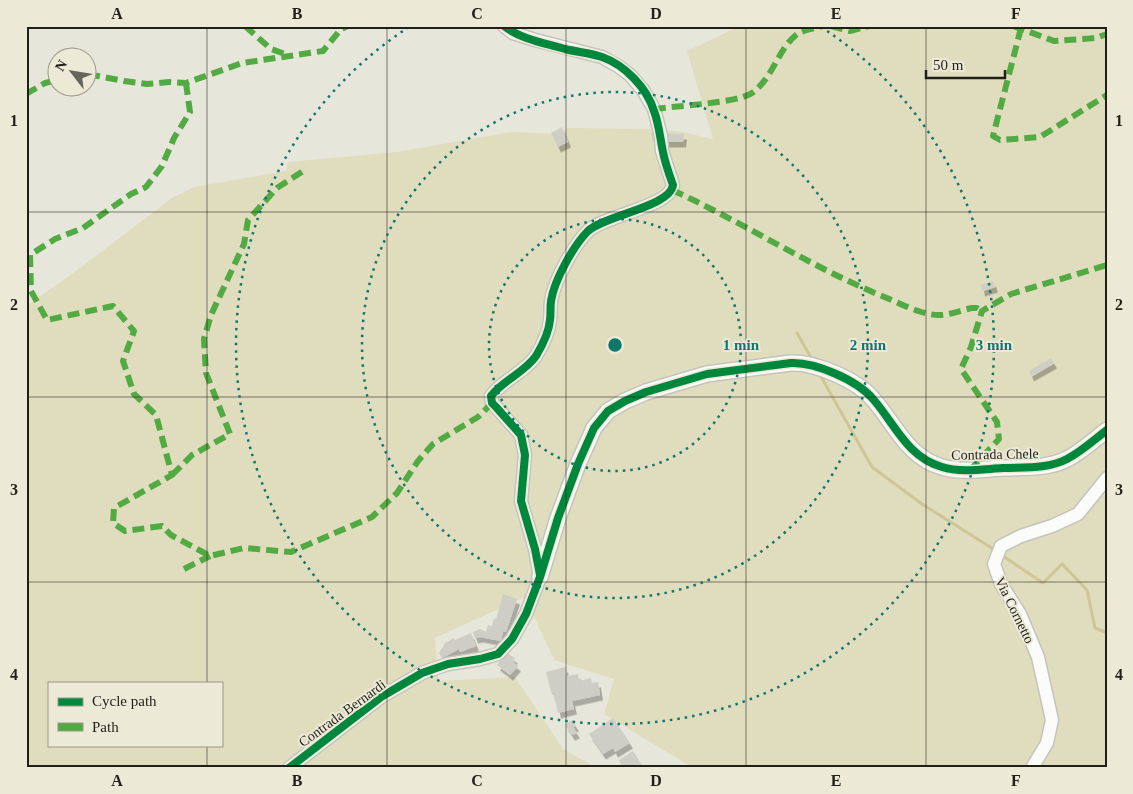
<svg xmlns="http://www.w3.org/2000/svg" width="1133" height="794" viewBox="0 0 1133 794" font-family="'Times New Roman',serif">
<style>
.green{fill:#e0dcbe;fill-rule:evenodd}
.lines{fill:none;stroke-linecap:round;stroke-linejoin:round}
.stream{stroke:#cec694;stroke-width:3}
.building{fill:#cfcec6;filter:url(#shadow)}
.minor-casing{stroke:#c5c4bc;stroke-width:15}
.tertiary-casing{stroke:#c5c4bc;stroke-width:18}
.minor{stroke:#fbfbfa;stroke-width:12}
.tertiary{stroke:#fbfbfa;stroke-width:15}
.quiet{stroke:#52aa42;stroke-width:6;stroke-dasharray:12 6;stroke-linecap:butt}
.cycleway-casing{stroke:#ece9d6;stroke-width:11}
.cycleway{stroke:#00873e;stroke-width:8}
.grid{fill:none;stroke:#201f18;stroke-width:1;stroke-opacity:0.55}
.ring{fill:none;stroke:#0f766e;stroke-width:2.5;stroke-dasharray:2.5 5}
.labels{text-anchor:middle;stroke-width:4;stroke-linejoin:round;paint-order:stroke}
.street-label{font-size:14px;fill:#201f18;stroke:#ece9d6}
.centre{fill:#0f766e;stroke:#ece9d6;stroke-width:2.5}
.ring-label{font-size:15px;text-anchor:middle;font-weight:bold;fill:#0f766e;stroke:#ece9d6;stroke-width:4;stroke-linejoin:round;paint-order:stroke}
.neatline{fill:none;stroke:#201f18;stroke-width:2}
.grid-label{font-size:16px;text-anchor:middle;font-weight:bold;fill:#201f18}
</style>
<defs>
<filter id="shadow"><feDropShadow dx="3" dy="5.5" stdDeviation="0" flood-color="#0004"/></filter>
</defs>
<rect width="100%" height="100%" fill="#e7e6db"/>
<path class="green" d="M740,26H1107V768H693L604,714L614,679L554,660L525,597L435,638L438,681L515,677L563,749L597,768H26V306L76,271L172,198L194,187L286,171L288,162L397,152L512,132L558,134L568,128L647,129L677,131L713,139L687,51ZM49,683H221V745H49Z"/>
<g class="lines">
<g class="stream">
<polyline points="797,333 813,361"/>
<polyline points="819,373 872,467 922,504 995,550"/>
<polyline points="1000,554 1043,583 1062,564 1087,590 1095,628 1107,633"/>
</g>
</g>
<g class="building">
<polygon points="562,127 568,142 558,147 551,133"/>
<polygon points="651,133 684,134 683,142 653,142"/>
<polygon points="993,281 995,287 982,291 981,285"/>
<polygon points="1051,358 1054,363 1031,376 1029,371"/>
<polygon points="503,594 517,599 506,632 503,631 501,641 480,637 475,638 473,632 480,629 486,632 488,625 492,626 494,618 496,619"/>
<polygon points="471,633 476,646 460,652 459,649 442,658 439,653 445,643 454,638 455,640"/>
<polygon points="507,653 515,658 513,662 518,666 510,675 497,665"/>
<polygon points="565,667 567,676 578,674 579,681 591,678 592,683 598,682 600,695 572,701 574,709 558,713 554,695 552,695 546,672"/>
<polygon points="613,718 630,743 615,752 613,748 603,754 589,734"/>
<polygon points="572,720 576,726 573,727 577,733 572,735 565,725"/>
<polygon points="633,751 644,768 616,768 621,764 619,760"/>
</g>
<g class="lines">
<g class="minor-casing">
<g id="minor">
<path d="M289,768L381,697L422,673L448,664L480,659L498,654L512,639L526,614L540,577L535,549L521,501L525,455L521,435L496,407L492,403L491,396C503,380 524,373 536,356C542,346 549,332 550,320C551,314 550,308 551,301C554,281 573,246 588,231C605,215 670,207 673,185L662,151L661,136L654,109L643,90L630,75L618,66L602,57L535,40L513,33L504,26"/>
<polyline points="1032,768 1047,743 1052,720 1038,657 1020,614 1001,584 994,564 1001,546 1021,536 1052,526 1078,514 1107,478"/>
</g>
</g>
<g class="tertiary-casing">
<path id="tertiary" d="M540,577L558,518L578,464L594,428L608,411L625,401L646,392L707,374L791,363C815,362 857,380 873,399C895,424 907,457 942,467C961,473 984,469 1003,468C1024,467 1048,469 1067,459C1081,452 1094,440 1107,430"/>
</g>
<use href="#minor" class="minor"/>
<use href="#tertiary" class="tertiary"/>
<g class="quiet">
<polyline points="245,26 271,49 285,54"/>
<polyline points="831,26 850,31 869,26"/>
<polyline points="1013,26 1054,41 1096,38 1107,34"/>
<polyline points="1021,28 993,136 1000,140 1040,137 1107,95"/>
<polyline points="88,75 98,76 124,81 147,84 169,82 186,83 242,63 323,51 341,29 348,26"/>
<polyline points="186,83 190,112 174,138 162,166 146,187 131,194 83,228 55,239 30,255 31,291 47,320 113,306 134,331 123,361 134,394 156,415 172,475 114,508 113,523 125,531 162,526 171,535 210,556 244,548 291,552 372,517 397,493 418,461 433,444 478,417 492,403"/>
<polyline points="26,94 45,83 58,80"/>
<path d="M654,109C676,106 737,103 752,93C773,78 777,51 796,35C802,30 814,29 822,26"/>
<path d="M672,190C745,223 812,268 887,298C904,305 923,316 942,315C952,314 962,310 972,308H977L982,311"/>
<polyline points="970,470 999,439 997,422 961,369 971,347 982,311 1011,294 1107,265"/>
<polyline points="172,475 192,455 230,434 206,373 204,339 211,315 244,244 248,220 277,188 303,171"/>
<polyline points="184,569 210,556"/>
</g>
<g class="cycleway-casing">
<g id="cycleway">
<path d="M504,26C520,39 545,43 565,49C577,52 590,53 602,57C625,65 647,88 654,111C659,124 660,138 663,152C665,163 669,174 673,185C670,207 605,215 588,231C573,246 554,281 551,301C550,308 551,314 550,320C549,332 542,346 536,356C524,373 503,380 491,396L492,403L496,407L521,435L525,455L521,501L535,549L540,575"/>
<path d="M289,768L381,697L422,673L448,664L480,659L498,654L512,639L526,614L540,577L558,518L578,464L594,428L608,411L625,401L646,392L707,374L791,363C815,362 857,380 873,399C895,424 907,457 942,467C961,473 984,469 1003,468C1024,467 1048,469 1067,459C1081,452 1094,440 1107,430"/>
</g>
</g>
<use href="#cycleway" class="cycleway"/>
</g>
<path class="grid" d="M207,26V683M387,26V768M566,26V768M746,26V768M926,26V768M26,212H1107M26,397H1107M26,582H1107M207,745V768"/>
<g class="ring">
<circle cx="615" cy="345" r="126"/>
<circle cx="615" cy="345" r="253"/>
<path d="M821 27A379 379 0 1 1 409 27"/>
</g>
<g class="labels">
<g class="street-label">
<text transform="translate(995 454) rotate(-1)" y="5">Contrada Chele</text>
<text transform="translate(1015 610) rotate(64)" y="5">Via Cornetto</text>
<text transform="translate(342 713) rotate(-36)" y="5">Contrada Bernardi</text>
</g>
</g>
<circle cx="615" cy="345" r="8" class="centre"/>
<g class="ring-label">
<text x="741" y="350">1 min</text>
<text x="868" y="350">2 min</text>
<text x="994" y="350">3 min</text>
</g>
<rect width="1133" height="794" fill="none" stroke="#ece9d6" stroke-width="55"/>
<rect x="48" y="682" width="175" height="65" fill="#ece9d6" stroke="#9a988a"/>
<rect x="58" y="698" width="25" height="8" fill="#00873e" stroke="#9a988a"/>
<text x="92" y="706" font-size="15" fill="#201f18">Cycle path</text>
<rect x="58" y="723" width="25" height="8" fill="#52aa42" stroke="#9a988a"/>
<text x="92" y="732" font-size="15" fill="#201f18">Path</text>
<g transform="translate(72 72) rotate(301)"><circle r="24" fill="#ece9d6" stroke="#9a988a"/>
<path d="M0-4L9 19L0 12L-9 19Z" fill="#66655c"/>
<text y="-8" font-size="14" font-weight="bold" text-anchor="middle" fill="#201f18">N</text>
</g>
<path d="M926 70v8h79v-8" fill="none" stroke="#201f18" stroke-width="2.5"/>
<text x="933" y="70" font-size="15" fill="#201f18" stroke="#ece9d6" stroke-width="4" paint-order="stroke">50 m</text>
<rect x="28" y="28" width="1078" height="738" class="neatline"/>
<g class="grid-label">
<text x="117" y="19">A</text>
<text x="297" y="19">B</text>
<text x="477" y="19">C</text>
<text x="656" y="19">D</text>
<text x="836" y="19">E</text>
<text x="1016" y="19">F</text>
<text x="14" y="126">1</text>
<text x="1119" y="126">1</text>
<text x="14" y="310">2</text>
<text x="1119" y="310">2</text>
<text x="14" y="495">3</text>
<text x="1119" y="495">3</text>
<text x="14" y="680">4</text>
<text x="1119" y="680">4</text>
<text x="117" y="786">A</text>
<text x="297" y="786">B</text>
<text x="477" y="786">C</text>
<text x="656" y="786">D</text>
<text x="836" y="786">E</text>
<text x="1016" y="786">F</text>
</g>
</svg>
